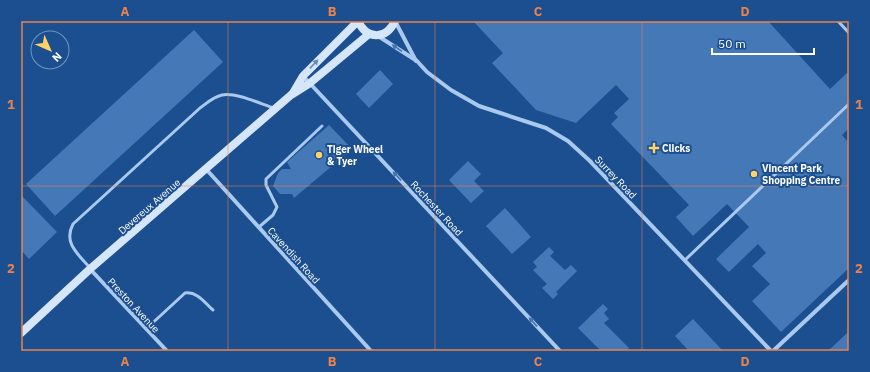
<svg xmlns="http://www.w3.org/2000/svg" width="870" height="372" viewBox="0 0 870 372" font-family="'IBM Plex Sans',sans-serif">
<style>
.building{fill:#4478b7}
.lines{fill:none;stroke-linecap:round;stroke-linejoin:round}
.lane{stroke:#a9c9ee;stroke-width:3}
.street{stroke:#a9c9ee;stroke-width:4}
.secondary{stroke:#d6e6fa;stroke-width:8}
.oneway{fill:#4674ac}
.oneway2{fill:#668bba}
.grid{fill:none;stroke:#ee8249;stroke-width:1;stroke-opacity:0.55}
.poi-dot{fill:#ffd166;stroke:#1b4f8f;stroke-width:1.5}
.labels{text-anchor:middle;stroke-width:4;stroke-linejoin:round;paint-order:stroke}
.poi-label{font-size:10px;font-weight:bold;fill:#fff;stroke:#1b4f8f;text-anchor:start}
.street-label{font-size:10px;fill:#fff;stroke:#1b4f8f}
.neatline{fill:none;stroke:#ee8249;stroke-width:1.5}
.grid-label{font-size:13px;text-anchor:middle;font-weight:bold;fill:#ee8249}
</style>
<rect width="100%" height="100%" fill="#1b4f8f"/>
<g class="building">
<polygon points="473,21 768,21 830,89 847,73 849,75 849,128 842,135 849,143 849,268 781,332 752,301 770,284 752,266 766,253 758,244 729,272 716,259 749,227 727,204 693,236 676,217 689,205 611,124 618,117 614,113 629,99 616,85 576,123 536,110 492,63 503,53"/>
<polygon points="194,30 223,62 55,216 26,184"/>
<polygon points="380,70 393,84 369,108 356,94"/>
<polygon points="329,125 352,149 294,198 292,194 280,194 273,186 278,173 282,169 291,169 287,162"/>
<polygon points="468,161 481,174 474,181 484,191 471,203 449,180"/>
<polygon points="21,195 57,232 29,259 21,250"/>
<polygon points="505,208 531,237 512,254 486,226"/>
<polygon points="549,247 554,252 550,256 565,270 571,265 577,271 556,292 558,294 553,299 542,288 547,284 533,270 537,267 533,262"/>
<polygon points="603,304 608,309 604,313 609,319 604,323 629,348 626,351 601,351 578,328"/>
<polygon points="693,319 723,351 689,351 675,336"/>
<polygon points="847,333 849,334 849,351 828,351"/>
</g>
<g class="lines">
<g class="lane">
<polyline points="838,21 849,33"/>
<polyline points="259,227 273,215 277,207 266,185 266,179 322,126"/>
<polyline points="685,260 849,104"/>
<path d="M90,268C78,254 63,243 73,224L200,108C207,103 213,97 222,95C235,92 261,104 274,108"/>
<path d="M146,329L185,293C197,291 205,303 213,310"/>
</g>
<g class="street">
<polyline points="395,21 416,61"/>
<polyline points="378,36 417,61 427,72 451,90 479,106 546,128 568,141 590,161 771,351"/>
<polyline points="303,76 560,351"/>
<polyline points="206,169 371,351"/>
<polyline points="90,269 167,351"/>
<polyline points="773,351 849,280"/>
</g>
<g class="secondary">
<path d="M358,21C367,40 386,40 395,21"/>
<polyline points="293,93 303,76 358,21"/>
<polyline points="21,333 90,269 291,95 310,83 369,34"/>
</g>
</g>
<defs><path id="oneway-solid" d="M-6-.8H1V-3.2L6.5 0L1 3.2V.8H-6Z"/></defs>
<g class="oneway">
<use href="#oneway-solid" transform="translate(397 48) rotate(-146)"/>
<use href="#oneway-solid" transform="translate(397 176) rotate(-133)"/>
<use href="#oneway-solid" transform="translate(533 322) rotate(-133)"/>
</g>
<use class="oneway2" href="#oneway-solid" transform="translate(314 64) rotate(-47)"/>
<path class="grid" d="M228,21V351M435,21V351M642,21V351M21,186H849"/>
<g class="poi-dot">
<path d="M652 142h4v4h4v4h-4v4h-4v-4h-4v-4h4z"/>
<circle cx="319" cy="155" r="4"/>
<circle cx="754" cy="174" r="4"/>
</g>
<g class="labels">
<g class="poi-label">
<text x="662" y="152">Clicks</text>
<text x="327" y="153">Tiger Wheel<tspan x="327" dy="12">&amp; Tyer</tspan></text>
<text x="762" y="172">Vincent Park<tspan x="762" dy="12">Shopping Centre</tspan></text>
</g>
<g class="street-label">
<text transform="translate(616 177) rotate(46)" y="4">Surrey Road</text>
<text transform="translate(149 206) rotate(-41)" y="4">Devereux Avenue</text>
<text transform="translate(437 208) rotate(47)" y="4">Rochester Road</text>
<text transform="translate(294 255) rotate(48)" y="4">Cavendish Road</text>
<text transform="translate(134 305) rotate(47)" y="4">Preston Avenue</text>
</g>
</g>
<rect width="870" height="372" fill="none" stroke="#1b4f8f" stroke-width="44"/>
<g transform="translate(50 50) rotate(135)"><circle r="19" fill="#1b4f8f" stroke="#7695bc"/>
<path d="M0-3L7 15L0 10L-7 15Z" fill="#ffd166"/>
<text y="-6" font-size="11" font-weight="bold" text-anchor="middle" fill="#ffffff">N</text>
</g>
<path d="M712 48v6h102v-6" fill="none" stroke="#ffffff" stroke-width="2"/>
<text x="718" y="48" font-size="12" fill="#ffffff" stroke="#1b4f8f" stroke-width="3" paint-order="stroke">50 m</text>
<rect x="22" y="22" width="826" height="328" class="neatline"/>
<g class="grid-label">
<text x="125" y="16">A</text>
<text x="332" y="16">B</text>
<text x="538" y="16">C</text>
<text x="745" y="16">D</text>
<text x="11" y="109">1</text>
<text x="859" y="109">1</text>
<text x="11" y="273">2</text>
<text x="859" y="273">2</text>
<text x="125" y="366">A</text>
<text x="332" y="366">B</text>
<text x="538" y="366">C</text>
<text x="745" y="366">D</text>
</g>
</svg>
